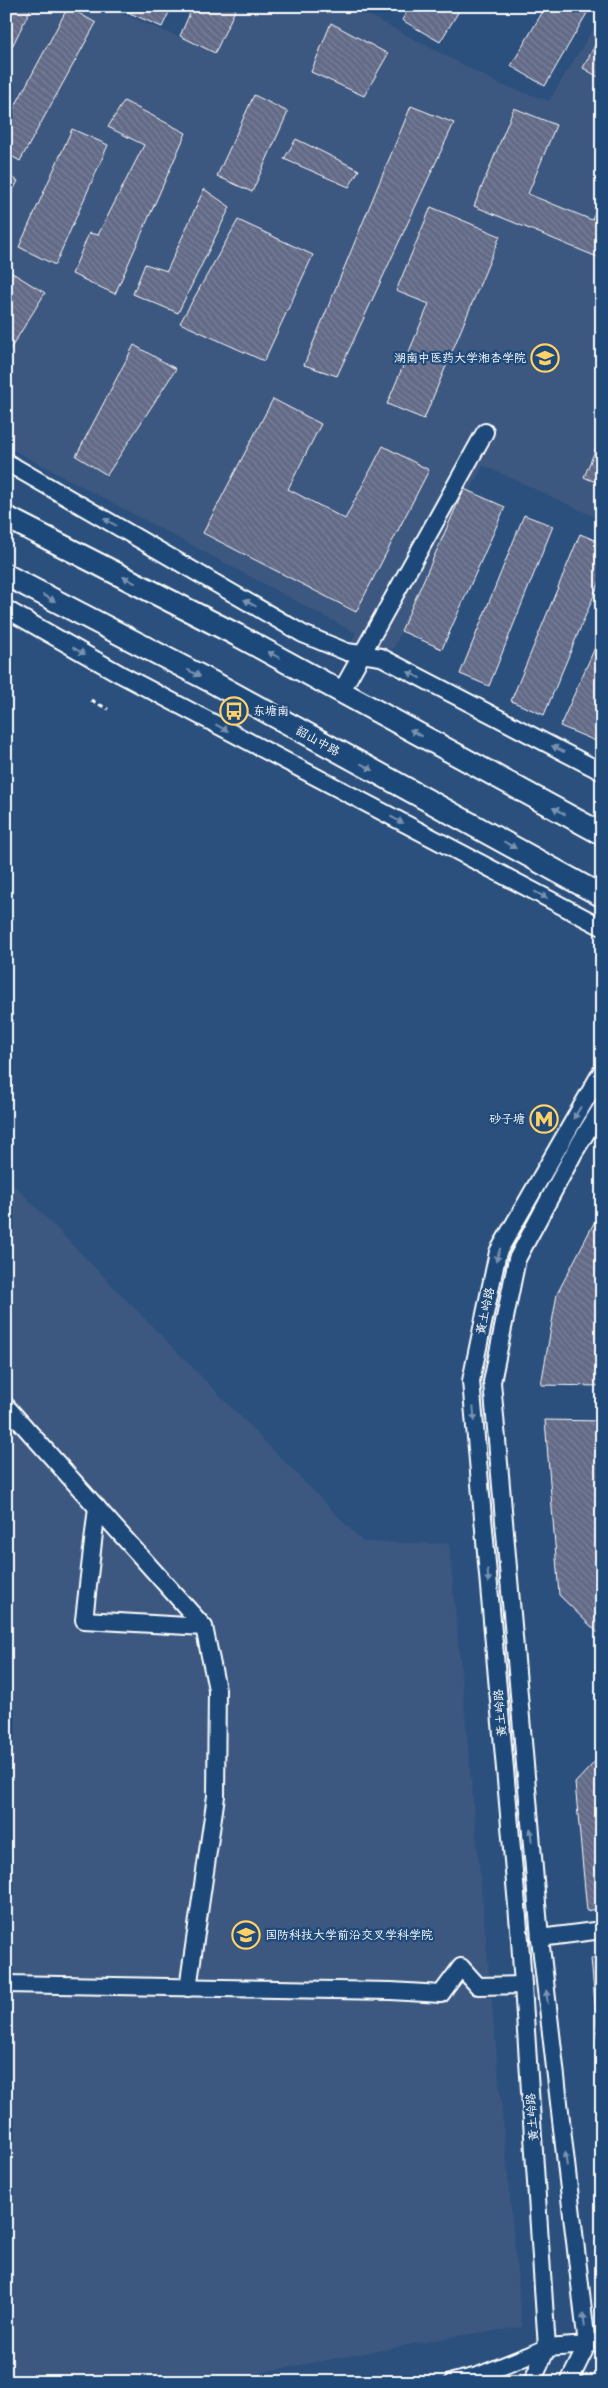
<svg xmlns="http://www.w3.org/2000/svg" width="608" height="2388" viewBox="0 0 608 2388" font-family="Mali,'LXGW WenKai TC',sans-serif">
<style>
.built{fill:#3c5880}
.building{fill:url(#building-back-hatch);stroke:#fff}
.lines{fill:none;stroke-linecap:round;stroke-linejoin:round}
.minor-casing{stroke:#fff;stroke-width:20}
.major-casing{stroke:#fff;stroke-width:25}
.path{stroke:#fff;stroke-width:3;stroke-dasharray:5 4;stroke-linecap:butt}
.minor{stroke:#1f4a7a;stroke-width:16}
.major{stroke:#1f4a7a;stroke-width:21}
.oneway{fill:#7992af}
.labels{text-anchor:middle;stroke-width:4.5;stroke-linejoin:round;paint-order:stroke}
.poi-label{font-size:12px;fill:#fff;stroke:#1f4a7a;text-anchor:end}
.street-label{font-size:12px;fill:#fff;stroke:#1f4a7a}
</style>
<defs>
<pattern id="building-back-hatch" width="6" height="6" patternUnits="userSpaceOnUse" patternTransform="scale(1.25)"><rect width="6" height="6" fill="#626a87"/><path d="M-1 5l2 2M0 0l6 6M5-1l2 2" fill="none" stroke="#7a8099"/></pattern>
</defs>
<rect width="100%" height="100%" fill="#2c507d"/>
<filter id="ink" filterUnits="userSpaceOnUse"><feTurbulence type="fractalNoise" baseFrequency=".02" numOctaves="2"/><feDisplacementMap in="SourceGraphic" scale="10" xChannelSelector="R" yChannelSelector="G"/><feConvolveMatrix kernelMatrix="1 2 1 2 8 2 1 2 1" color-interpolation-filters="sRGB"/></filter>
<g filter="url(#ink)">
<g class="built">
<polygon points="6,6 103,6 215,52 237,6 351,6 501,85 549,101 602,15 602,520 483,465 393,649 350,646 356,633 6,446 6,120 30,75 6,118"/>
<polygon points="6,1177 363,1542 449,1544 522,2327 456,2336 209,2382 6,2382"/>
</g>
<g class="building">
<polygon points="6,6 32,6 6,59"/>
<polygon points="130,6 172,6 162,27 127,12"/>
<polygon points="193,6 237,6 215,53 180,36"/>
<polygon points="410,6 462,6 440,42 402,20"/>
<polygon points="546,6 591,6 545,86 511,66"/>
<polygon points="68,7 96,23 20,161 6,153 6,123"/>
<polygon points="331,23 388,54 364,96 311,72"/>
<polygon points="602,32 602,79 583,68"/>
<polygon points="254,95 288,112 252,192 217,176"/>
<polygon points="124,101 186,133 115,294 72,274 89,233 98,235 144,145 108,127"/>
<polygon points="411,106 454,123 337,376 304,365"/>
<polygon points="514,108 556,125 528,194 592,220 602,195 602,259 474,206"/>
<polygon points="72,129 108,145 55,265 19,247"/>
<polygon points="296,139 359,170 349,187 284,159"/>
<polygon points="6,174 18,181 6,203"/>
<polygon points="204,189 230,207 178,313 133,294 145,264 167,271"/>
<polygon points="431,207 500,236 424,419 387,404 429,304 396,291"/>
<polygon points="238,220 313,255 264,361 180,323"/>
<polygon points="6,269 45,293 6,356"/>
<polygon points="134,345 176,369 107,475 76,456"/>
<polygon points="273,399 321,424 288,489 345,519 383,446 429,470 356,612 203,533"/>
<polygon points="602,434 602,485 584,477"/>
<polygon points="464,489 505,507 442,649 401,631"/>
<polygon points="524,515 553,526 489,686 460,674"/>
<polygon points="580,534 602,543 602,576 544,715 511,701"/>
<polygon points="602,632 602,735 598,742 560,726"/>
<polygon points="597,1217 602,1220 602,1386 541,1385 557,1294"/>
<polygon points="545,1420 602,1421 602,1637 559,1595"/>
<polygon points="602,1754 602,1908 587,1911 575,1783"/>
<polygon points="602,1957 602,2083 591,1958"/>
</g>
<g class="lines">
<g class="minor-casing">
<g id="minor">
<polyline points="6,462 303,634 347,652 381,657 602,772"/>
<polyline points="6,609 120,674 602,927"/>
<polyline points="341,692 485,432"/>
<polyline points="6,1406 204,1627 217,1689 216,1796 188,1988"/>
<polyline points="97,1507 84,1620 204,1627"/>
<polyline points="540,1938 602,1930"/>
<polyline points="6,1984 391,1991 441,1994 461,1967 478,1986 523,1985"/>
<polyline points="453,2382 478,2376 547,2348 587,2345 602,2340"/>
<polyline points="532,2382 547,2348 520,1940 471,1381 498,1252 602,1071"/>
<polyline points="569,2382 587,2345 540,1938 492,1382 517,1259 575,1151 602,1107"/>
</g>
</g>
<g class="major-casing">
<g id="major">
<polyline points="6,517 237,635 602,834"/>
<polyline points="6,575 216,684 602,896"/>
</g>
</g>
<polyline class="path" points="91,700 108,709"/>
<use href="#minor" class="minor"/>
<use href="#major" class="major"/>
</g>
<defs><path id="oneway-solid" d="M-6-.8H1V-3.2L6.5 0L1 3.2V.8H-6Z" transform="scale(1.25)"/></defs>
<g class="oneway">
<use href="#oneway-solid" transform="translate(110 522) rotate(-150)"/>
<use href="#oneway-solid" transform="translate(129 580) rotate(-153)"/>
<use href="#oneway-solid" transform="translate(49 598) rotate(27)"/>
<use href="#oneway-solid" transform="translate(250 603) rotate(-150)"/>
<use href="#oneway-solid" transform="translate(79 651) rotate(30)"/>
<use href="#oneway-solid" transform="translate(274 655) rotate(-151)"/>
<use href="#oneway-solid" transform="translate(194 673) rotate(27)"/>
<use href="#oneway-solid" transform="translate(414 675) rotate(-153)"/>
<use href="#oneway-solid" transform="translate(222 728) rotate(28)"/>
<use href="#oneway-solid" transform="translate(416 733) rotate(-151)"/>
<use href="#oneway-solid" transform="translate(558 749) rotate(-153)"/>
<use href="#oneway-solid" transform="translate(367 767) rotate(29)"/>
<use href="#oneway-solid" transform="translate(559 811) rotate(-151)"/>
<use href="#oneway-solid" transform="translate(397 820) rotate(28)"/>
<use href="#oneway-solid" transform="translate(510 845) rotate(29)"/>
<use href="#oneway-solid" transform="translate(541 895) rotate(28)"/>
<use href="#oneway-solid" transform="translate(577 1113) rotate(121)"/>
<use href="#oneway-solid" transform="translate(498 1255) rotate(108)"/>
<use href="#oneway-solid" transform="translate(474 1414) rotate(85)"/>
<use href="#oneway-solid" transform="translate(488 1576) rotate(85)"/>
<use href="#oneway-solid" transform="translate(531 1835) rotate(-95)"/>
<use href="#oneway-solid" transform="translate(547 1997) rotate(-97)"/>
<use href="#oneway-solid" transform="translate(566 2159) rotate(-97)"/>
<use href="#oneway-solid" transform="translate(584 2320) rotate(-97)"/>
</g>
</g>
<defs>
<g id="university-ring" transform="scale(1.4375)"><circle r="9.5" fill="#1f4a7a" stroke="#ffd166" stroke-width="1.5"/><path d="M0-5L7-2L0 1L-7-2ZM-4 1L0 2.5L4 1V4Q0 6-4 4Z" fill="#ffd166"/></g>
<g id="bus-ring" transform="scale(1.4375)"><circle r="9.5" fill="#1f4a7a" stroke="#ffd166" stroke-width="1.5"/><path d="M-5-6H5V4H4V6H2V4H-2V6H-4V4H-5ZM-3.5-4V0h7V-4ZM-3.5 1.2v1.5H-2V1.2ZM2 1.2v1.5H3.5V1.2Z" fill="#ffd166"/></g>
<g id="metro-ring" transform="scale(1.4375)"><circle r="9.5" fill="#1f4a7a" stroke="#ffd166" stroke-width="1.5"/><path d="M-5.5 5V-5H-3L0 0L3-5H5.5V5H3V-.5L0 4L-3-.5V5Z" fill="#ffd166"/></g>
</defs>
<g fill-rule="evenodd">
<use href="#university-ring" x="545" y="358"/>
<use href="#bus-ring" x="234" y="711"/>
<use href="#metro-ring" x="544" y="1119"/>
<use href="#university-ring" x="246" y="1935"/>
</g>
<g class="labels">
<g class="poi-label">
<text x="526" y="362">湖南中医药大学湘杏学院</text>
<text x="253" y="715" text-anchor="start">东塘南</text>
<text x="525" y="1123">砂子塘</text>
<text x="265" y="1939" text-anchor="start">国防科技大学前沿交叉学科学院</text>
</g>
<g class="street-label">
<text transform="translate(318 741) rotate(29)" y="4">韶山中路</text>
<text transform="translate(485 1311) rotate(-78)" y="4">黄土岭路</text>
<text transform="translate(500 1713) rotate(-95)" y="4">黄土岭路</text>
<text transform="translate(532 2117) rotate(-94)" y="4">黄土岭路</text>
</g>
</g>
<rect width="608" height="2388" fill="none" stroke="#1f4a7a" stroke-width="25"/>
<rect x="12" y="12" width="583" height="2363" fill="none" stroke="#fff" stroke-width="2" filter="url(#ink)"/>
</svg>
